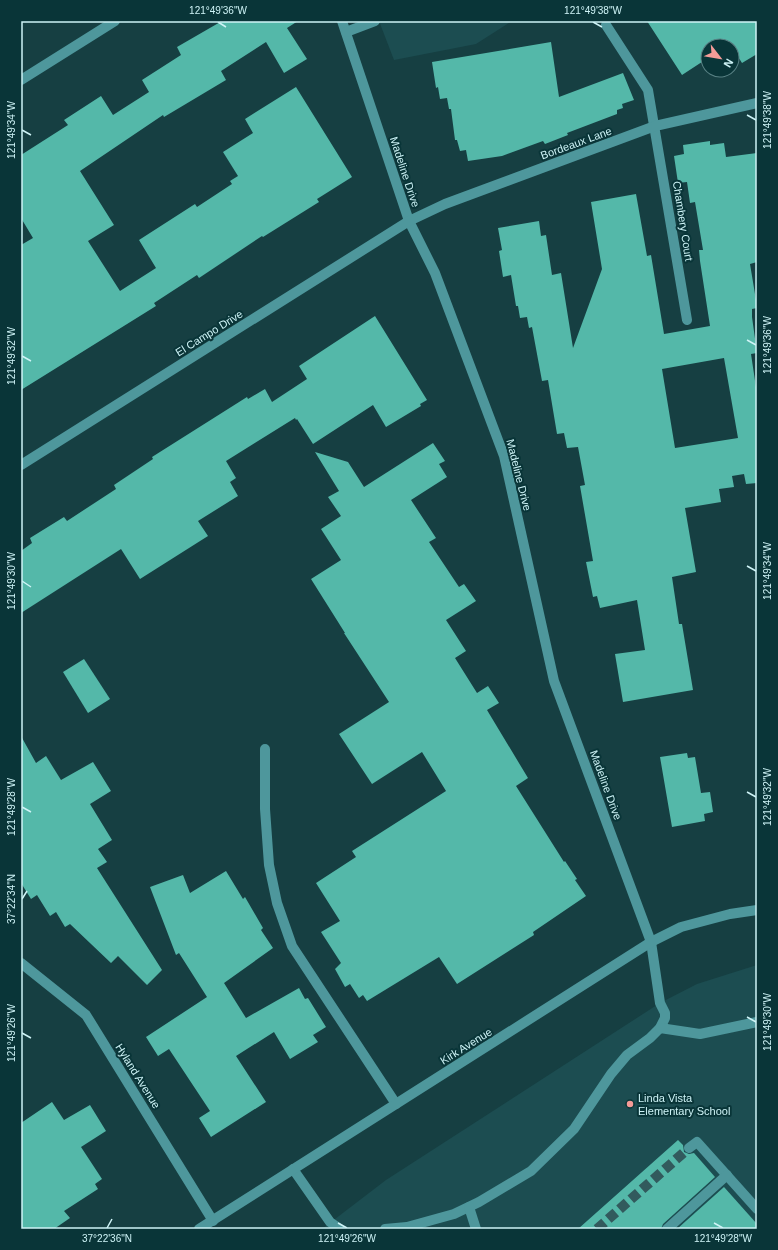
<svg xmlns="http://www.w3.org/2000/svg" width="778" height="1250" viewBox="0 0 778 1250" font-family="Helvetica,sans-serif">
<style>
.built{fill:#1c4d51}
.building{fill:#54b8a9;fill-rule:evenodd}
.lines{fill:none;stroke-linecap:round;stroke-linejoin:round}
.minor-tunnel{stroke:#325a5d;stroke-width:10;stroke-dasharray:10 5;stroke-linecap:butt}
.minor{stroke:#4e979c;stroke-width:10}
.ticks{fill:none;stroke:#cef3f6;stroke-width:1.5}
.poi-dot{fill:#f59b98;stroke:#093538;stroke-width:1.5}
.labels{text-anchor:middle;stroke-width:4;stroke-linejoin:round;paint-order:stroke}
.street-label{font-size:11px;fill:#cef3f6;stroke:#093538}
.poi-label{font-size:11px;fill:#cef3f6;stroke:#093538;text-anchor:start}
.neatline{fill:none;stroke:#cef3f6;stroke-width:1.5}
.ticks-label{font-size:10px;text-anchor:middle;fill:#cef3f6}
</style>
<rect width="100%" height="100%" fill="#163f42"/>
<g class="built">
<polygon points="379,21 512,21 476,44 394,60"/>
<polygon points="757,965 757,1229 322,1229 386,1180 660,1003 697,984"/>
</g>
<g class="building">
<polygon points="222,21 298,21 287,28 307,59 284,73 266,42 221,71 226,80 164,117 163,115 80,171 114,225 88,241 120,291 156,268 139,240 195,204 197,207 232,184 230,181 238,176 223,152 253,133 245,119 296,87 352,177 317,199 319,202 263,237 262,236 199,278 197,275 154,303 156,306 21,390 21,245 33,238 21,218 21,155 68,125 64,120 101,96 113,115 149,92 142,80 181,55 177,47"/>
<polygon points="647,21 757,21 757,54 742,63 730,44 727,46 708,46 708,58 682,75"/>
<polygon points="551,42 559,97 623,73 634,100 622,104 623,108 617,110 617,114 567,133 568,135 545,144 543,141 502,156 468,161 466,150 460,151 457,140 455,140 451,109 449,109 447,98 440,99 438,87 436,88 432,62"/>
<path d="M710,141V145L724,143L726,157L757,153V262L750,264L757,306V308L752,309V317L757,353L751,354L757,394V483L746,484L744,474L732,476L734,487L719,489L721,502L685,508L696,572L672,577L679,624H682L693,690L623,702L615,654L645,650L637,600L600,608L597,596L593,597L586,562L593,561L580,486L585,485L578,447L567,448L564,433L557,434L548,380L542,381L532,327L529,328L527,317L520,318L518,306H516L511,275L503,277L499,251L502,250L498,228L539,221L541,236L546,235L552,275L561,273L573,348L602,269L591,202L636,194L647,256L651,255L664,334L710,326L700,261L699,250H703L695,202L690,203L687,182L678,183L674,156L684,154L683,145ZM724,358L738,438L675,448L662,369Z"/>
<polygon points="375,316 427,400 420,404 421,406 386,427 373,405 313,444 297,419 296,420 295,418 226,461 236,478 230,482 238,496 198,521 208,536 140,579 121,549 21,613 21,551 32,543 30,538 64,517 67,521 116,489 114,485 153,459 152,457 247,397 248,399 265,389 272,402 307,379 299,366"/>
<polygon points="433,443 445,461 439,464 447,477 411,500 436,538 429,542 459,587 464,584 476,601 446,620 466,651 455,658 477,693 488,686 499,703 487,710 528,778 516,786 564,862 565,861 577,879 575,880 586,896 533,932 534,935 457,984 439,957 367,1001 363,995 359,998 350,984 345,987 335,969 341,963 321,932 340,921 316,883 356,857 352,851 446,791 422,752 372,784 339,734 389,702 344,633 345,633 311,579 341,560 321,529 341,516 328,497 339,491 315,452 348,462 364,487"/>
<polygon points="84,659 110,699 88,713 63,672"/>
<polygon points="21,736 36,763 46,756 61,780 93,762 111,791 90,804 112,840 98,849 107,862 97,868 162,970 147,985 118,956 111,963 70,924 65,927 56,912 50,916 37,895 31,899 21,883"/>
<polygon points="687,753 688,758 695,757 701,793 710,792 713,812 704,814 705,821 672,827 660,757"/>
<polygon points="226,871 243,899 245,897 263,928 261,930 273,948 224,983 246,1018 299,988 305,999 308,998 326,1027 313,1035 318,1042 290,1059 274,1032 236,1056 266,1102 211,1137 199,1118 210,1111 169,1049 158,1056 146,1037 207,997 179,953 176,955 150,887 183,875 190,893"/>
<polygon points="52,1102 64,1120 90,1105 106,1131 81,1147 102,1179 95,1184 98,1189 64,1211 70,1218 54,1229 21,1229 21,1123"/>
<polygon points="678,1140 683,1145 684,1152 689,1154 694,1153 715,1177 663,1224 661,1229 578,1229"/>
<polygon points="724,1187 757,1224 757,1229 677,1229"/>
</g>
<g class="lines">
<polyline class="minor-tunnel" points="597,1229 689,1148"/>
<g class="minor">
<polyline points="342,21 409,221 435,273 504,456 554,681 651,942 660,1003 665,1013 665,1018 660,1028 650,1038 627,1055 611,1074 574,1129 531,1171 479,1202 454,1214 407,1227 385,1229"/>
<polyline points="606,25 648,90 687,320"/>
<polyline points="346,32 375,21"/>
<polyline points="21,80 115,21"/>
<polyline points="21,465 409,221 445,204 655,126 757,103"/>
<polyline points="265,749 265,809 269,865 277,903 292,946 396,1104"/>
<polyline points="21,963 86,1015 213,1221"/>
<polyline points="660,1028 700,1034 757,1022"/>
<polyline points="689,1148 697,1142 757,1209"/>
<polyline points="293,1169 330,1222 340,1229"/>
<polyline points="469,1207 476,1229"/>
<polyline points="199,1229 651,942 681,927 730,914 757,910"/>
<polyline points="667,1229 727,1175"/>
</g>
</g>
<path class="ticks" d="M218,22L226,27M593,22L602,27M747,115L756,120M22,130L31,135M747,340L756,345M22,356L31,361M747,566L756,571M22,581L31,587M747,792L756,797M22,807L31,812M22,899L27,891M747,1017L756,1022M22,1033L31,1038M338,1223L347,1228M714,1223L723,1228M107,1228L112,1219"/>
<circle class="poi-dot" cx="630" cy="1104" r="4"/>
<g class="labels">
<g class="street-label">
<text transform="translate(576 143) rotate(-20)" y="4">Bordeaux Lane</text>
<text transform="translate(405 172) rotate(72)" y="4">Madeline Drive</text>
<text transform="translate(683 221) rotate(81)" y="4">Chambery Court</text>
<text transform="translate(209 333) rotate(-32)" y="4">El Campo Drive</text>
<text transform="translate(519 475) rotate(76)" y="4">Madeline Drive</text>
<text transform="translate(606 785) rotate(70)" y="4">Madeline Drive</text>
<text transform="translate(466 1046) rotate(-32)" y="4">Kirk Avenue</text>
<text transform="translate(138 1076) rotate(58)" y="4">Hyland Avenue</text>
</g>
<g class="poi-label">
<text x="638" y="1102">Linda Vista<tspan x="638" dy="13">Elementary School</tspan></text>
</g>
</g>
<rect width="778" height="1250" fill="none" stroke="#093538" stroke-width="44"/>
<g transform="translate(720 58) rotate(121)"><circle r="19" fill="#093538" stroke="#588184"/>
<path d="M0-3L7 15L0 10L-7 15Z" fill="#f59b98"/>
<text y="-6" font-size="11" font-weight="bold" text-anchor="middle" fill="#cef3f6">N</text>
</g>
<rect x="22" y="22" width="734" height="1206" class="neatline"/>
<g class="ticks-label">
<text x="218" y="14">121°49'36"W</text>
<text x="593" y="14">121°49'38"W</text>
<text transform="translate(767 120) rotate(-90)" y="4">121°49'38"W</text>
<text transform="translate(11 130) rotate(-90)" y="4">121°49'34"W</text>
<text transform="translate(767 345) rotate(-90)" y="4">121°49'36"W</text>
<text transform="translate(11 356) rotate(-90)" y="4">121°49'32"W</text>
<text transform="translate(767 571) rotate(-90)" y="4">121°49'34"W</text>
<text transform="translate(11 581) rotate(-90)" y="4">121°49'30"W</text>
<text transform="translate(767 797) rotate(-90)" y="4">121°49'32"W</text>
<text transform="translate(11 807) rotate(-90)" y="4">121°49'28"W</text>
<text transform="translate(11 899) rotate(-90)" y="4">37°22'34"N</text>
<text transform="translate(767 1022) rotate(-90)" y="4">121°49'30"W</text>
<text transform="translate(11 1033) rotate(-90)" y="4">121°49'26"W</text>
<text x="107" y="1242">37°22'36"N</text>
<text x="347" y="1242">121°49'26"W</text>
<text x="723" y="1242">121°49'28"W</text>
</g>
</svg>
